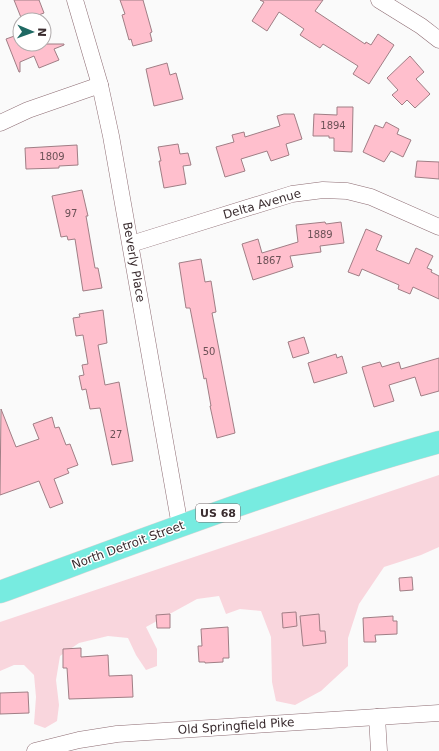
<svg xmlns="http://www.w3.org/2000/svg" width="439" height="751" viewBox="0 0 439 751" font-family="'DejaVu Sans',sans-serif">
<style>
.green{fill:#f9d6dd}
.building{fill:#ffbfcd;stroke:#a07e85}
.lines{fill:none;stroke-linecap:round;stroke-linejoin:round}
.minor-casing{stroke:#8d6c73;stroke-width:17}
.highway-casing{stroke:#d8d5d5;stroke-width:23}
.minor{stroke:#fff;stroke-width:16}
.highway{stroke:#77ebe0;stroke-width:22}
.labels{text-anchor:middle;stroke-width:3;stroke-linejoin:round;paint-order:stroke}
.number-label{font-size:10px;fill:#6b5156}
.shield{fill:#fff;stroke:#756b6d;stroke-width:1}
.shield-label{font-size:11px;font-weight:bold;fill:#3a2c2f}
.street-label{font-size:12px;fill:#3a2c2f;stroke:#fff}
</style>
<rect width="100%" height="100%" fill="#fafafa"/>
<polygon class="green" points="439,475 439,547 421,555 384,567 359,604 348,638 348,666 321,691 295,705 276,701 272,682 271,637 261,611 240,609 226,614 219,596 197,599 146,627 157,649 157,666 146,670 136,655 128,638 108,636 79,643 60,656 56,680 59,705 57,721 45,728 34,724 36,697 34,675 24,665 14,665 0,671 0,622"/>
<g class="building">
<polygon points="14,0 39,0 44,13 25,20 22,20"/>
<polygon points="120,0 143,0 152,32 150,33 152,41 133,46 131,39 129,40 122,15 125,14"/>
<polygon points="260,0 323,0 315,11 365,44 366,42 371,45 378,34 394,45 369,84 353,74 358,66 323,44 320,48 300,35 304,29 279,12 267,31 252,21 264,2"/>
<polygon points="20,34 20,44 64,44 64,45 54,49 59,60 39,68 34,56 20,62 20,72 19,72 6,39"/>
<polygon points="410,56 424,72 416,79 430,94 415,108 407,100 402,105 392,95 398,90 387,78"/>
<polygon points="167,63 170,75 176,73 183,99 154,106 146,69"/>
<polygon points="337,107 353,107 352,152 334,151 334,138 329,138 329,136 313,136 314,114 337,115"/>
<polygon points="284,114 294,114 302,139 286,144 289,155 271,161 267,151 241,159 245,171 225,177 216,147 234,142 232,135 244,132 245,137 280,126 277,116"/>
<polygon points="386,122 399,129 397,134 411,140 403,157 391,151 384,162 363,152 375,125 383,128"/>
<polygon points="178,144 180,154 188,153 191,165 183,166 186,184 164,188 159,161 161,161 158,147"/>
<polygon points="77,145 78,165 59,166 59,168 26,169 25,148"/>
<polygon points="417,161 439,162 439,179 415,177"/>
<polygon points="82,190 88,216 86,216 95,268 98,268 102,288 83,291 75,239 68,240 67,236 61,237 52,196"/>
<polygon points="325,222 326,224 341,222 344,243 320,246 321,252 290,256 293,267 253,280 242,244 258,239 262,253 298,242 296,225"/>
<polygon points="366,229 382,236 376,250 409,264 416,248 433,256 427,268 432,270 431,272 439,276 439,299 413,287 410,294 398,289 399,285 362,269 359,276 348,272"/>
<polygon points="201,259 205,282 211,281 216,312 212,313 235,433 217,438 210,406 211,406 206,378 204,379 190,308 186,308 179,263"/>
<polygon points="103,310 107,343 98,345 105,385 119,382 133,461 112,465 100,408 90,409 86,389 82,390 79,376 84,375 82,365 88,364 83,335 76,336 73,318 80,317 79,314"/>
<polygon points="304,337 309,353 293,358 288,342"/>
<polygon points="336,354 337,358 342,356 347,373 314,383 308,363"/>
<polygon points="439,358 439,391 421,396 415,377 389,385 394,401 374,407 362,367 380,362 382,367 399,362 401,369"/>
<polygon points="1,409 16,447 39,439 33,424 52,417 55,428 59,427 66,445 70,444 78,465 67,469 69,473 54,479 63,503 50,508 39,481 0,495"/>
<polygon points="412,577 413,590 400,591 399,578"/>
<polygon points="296,612 297,626 283,628 282,613"/>
<polygon points="170,614 170,628 157,628 156,615"/>
<polygon points="319,614 320,631 325,631 326,643 303,646 300,616"/>
<polygon points="393,616 393,621 397,621 397,634 375,635 376,642 364,642 363,618"/>
<polygon points="228,627 229,658 223,658 223,662 205,663 205,662 199,662 198,646 202,646 201,629"/>
<polygon points="81,648 81,657 108,655 109,676 132,675 133,697 69,699 67,668 63,668 63,649"/>
<polygon points="28,692 29,713 0,714 0,693"/>
</g>
<g class="lines">
<g class="minor-casing">
<g id="minor">
<polyline points="75,0 100,85 111,136 180,526"/>
<polyline points="379,0 421,26 439,40"/>
<polyline points="0,123 28,110 100,85"/>
<polyline points="131,244 292,194 323,190 347,191 371,197 439,227"/>
<polyline points="377,717 379,751"/>
<polyline points="35,751 79,740 117,734 439,713"/>
</g>
</g>
<g class="highway-casing">
<path id="highway" d="M0,592C145,539 290,483 439,442"/>
</g>
<use href="#minor" class="minor"/>
<use href="#highway" class="highway"/>
</g>
<g class="labels">
<g class="number-label">
<text x="333" y="129">1894</text>
<text x="52" y="160">1809</text>
<text x="71" y="217">97</text>
<text x="320" y="238">1889</text>
<text x="269" y="264">1867</text>
<text x="209" y="355">50</text>
<text x="116" y="438">27</text>
</g>
<rect class="shield" x="196" y="504" width="44" height="18" rx="3"/>
<g class="shield-label">
<text x="218" y="517">US 68</text>
</g>
<g class="street-label">
<text transform="translate(262 204) rotate(-16)" y="4">Delta Avenue</text>
<text transform="translate(134 262) rotate(80)" y="4">Beverly Place</text>
<text transform="translate(128 545) rotate(-20)" y="4">North Detroit Street</text>
<text transform="translate(236 726) rotate(-4)" y="4">Old Springfield Pike</text>
</g>
</g>
<g transform="translate(32 32) rotate(92)"><circle r="19" fill="#ffffff" stroke="#b0abac"/>
<path d="M0-3L7 15L0 10L-7 15Z" fill="#1e6963"/>
<text y="-6" font-size="11" font-weight="bold" text-anchor="middle" fill="#3a2c2f">N</text>
</g>
</svg>
